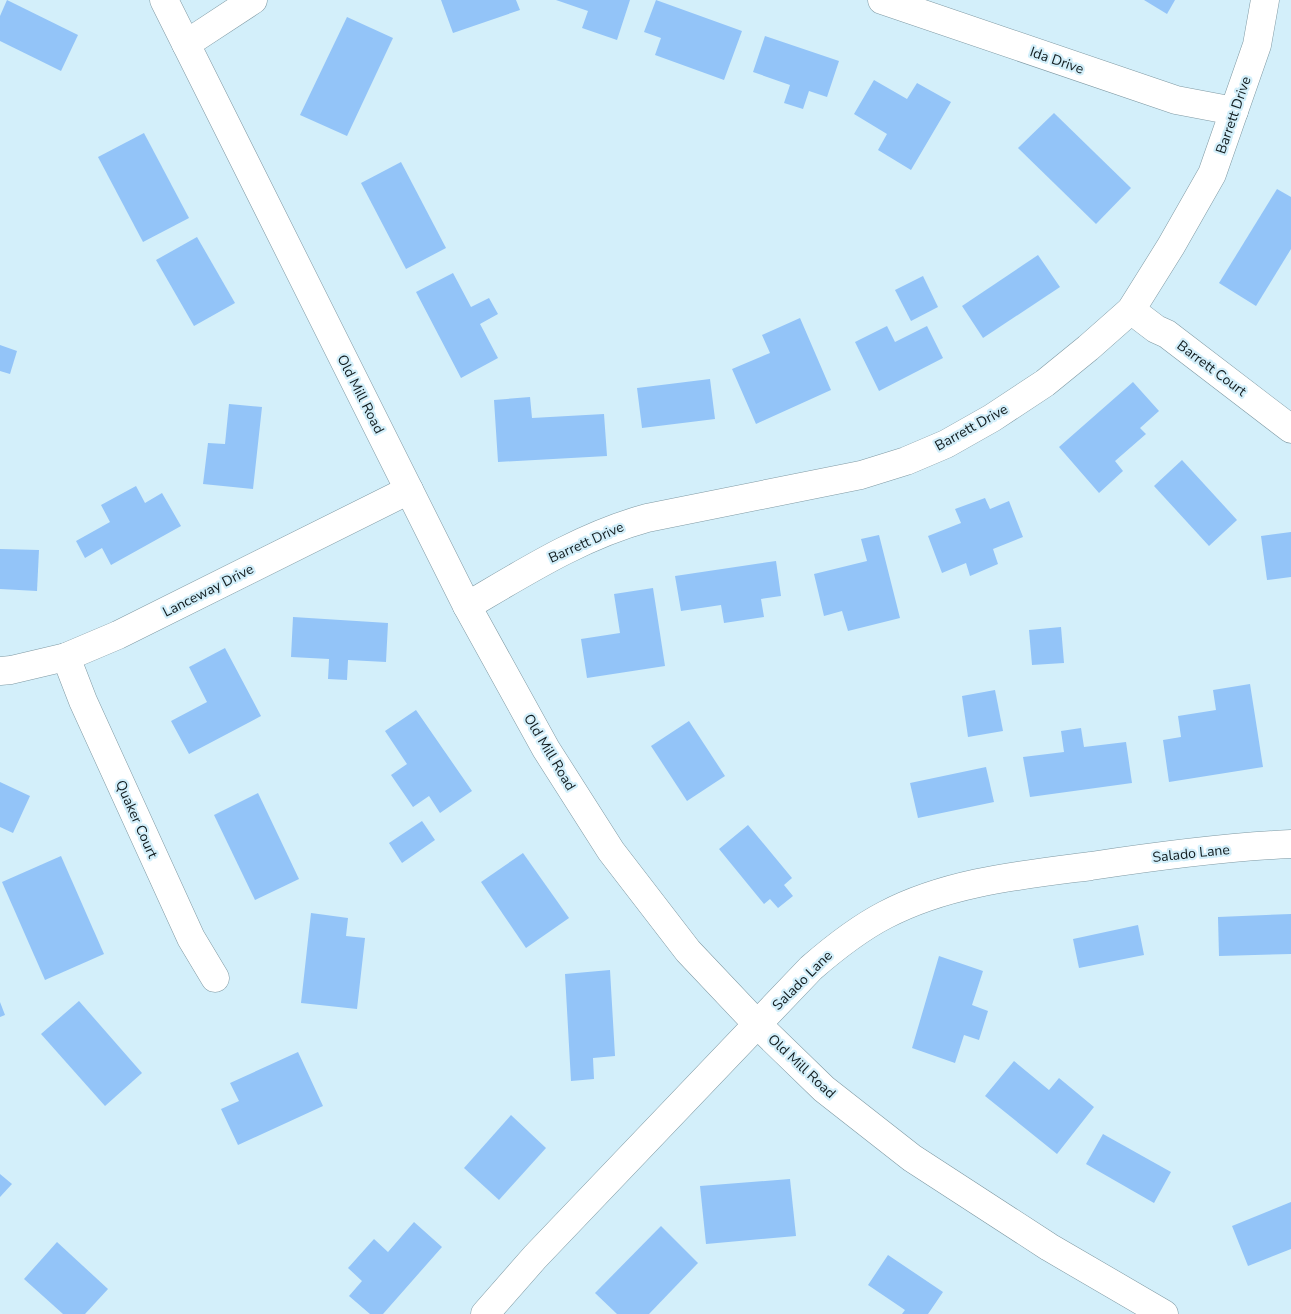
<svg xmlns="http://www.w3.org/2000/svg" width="1291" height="1314" viewBox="0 0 1291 1314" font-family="'Nunito Sans',sans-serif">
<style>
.building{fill:#93c4f8}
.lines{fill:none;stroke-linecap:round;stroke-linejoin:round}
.street-casing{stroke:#7f99a3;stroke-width:29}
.street{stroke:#fff;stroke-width:28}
.labels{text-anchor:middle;stroke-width:4.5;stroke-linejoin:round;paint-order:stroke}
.street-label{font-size:14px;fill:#101b1e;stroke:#d3effa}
</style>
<rect width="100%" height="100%" fill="#d3effa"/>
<g class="building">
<polygon points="7,0 78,35 61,71 0,41 0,16"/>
<polygon points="441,0 516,0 520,10 453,33"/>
<polygon points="556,0 630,0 617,40 582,28 588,11"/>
<polygon points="656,0 742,31 724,80 655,55 661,38 644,32"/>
<polygon points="1144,0 1175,0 1167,14"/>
<polygon points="347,17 393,38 347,136 300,115"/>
<polygon points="765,36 839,61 827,97 809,91 803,109 784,103 790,85 753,72"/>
<polygon points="874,80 907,99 917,83 951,102 911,170 878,150 887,134 854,114"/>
<polygon points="1054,113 1131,188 1096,224 1018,148"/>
<polygon points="144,133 189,218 143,242 98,157"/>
<polygon points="401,162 446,248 406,269 361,183"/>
<polygon points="1277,189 1291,197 1291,249 1256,306 1219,283"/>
<polygon points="197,237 235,303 194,326 156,260"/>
<polygon points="1038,255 1060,287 983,338 962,306"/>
<polygon points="453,273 471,307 489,298 498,314 480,324 498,358 461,378 416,292"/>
<polygon points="923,276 938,307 911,321 895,290"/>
<polygon points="800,318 831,390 756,424 732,369 770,353 762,335"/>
<polygon points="887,326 895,342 927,326 943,358 879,391 855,342"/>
<polygon points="0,345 17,351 10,374 0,371"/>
<polygon points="710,379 715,419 642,428 637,388"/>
<polygon points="1133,382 1159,411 1140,428 1146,434 1115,461 1123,471 1099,493 1059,447"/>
<polygon points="530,397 532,418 604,414 607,456 498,462 494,400"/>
<polygon points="229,404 262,407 253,489 203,484 208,443 225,444"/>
<polygon points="1182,460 1237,520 1209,546 1154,486"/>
<polygon points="136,486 145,503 162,493 181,526 111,565 102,548 85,558 76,541 110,522 101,505"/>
<polygon points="985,498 990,509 1009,501 1023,537 993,549 998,564 970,576 966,563 942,573 928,536 961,523 955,509"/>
<polygon points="1291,532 1291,577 1267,580 1261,536"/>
<polygon points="879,535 900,618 848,631 842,611 824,616 814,574 867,561 861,539"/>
<polygon points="0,549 39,550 37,591 0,589"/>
<polygon points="776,561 781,596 761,599 764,617 724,623 721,605 681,611 675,576"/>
<polygon points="653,588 665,666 587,678 581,639 620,633 614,594"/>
<polygon points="293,617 388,623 386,662 348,660 347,680 328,679 329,659 291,657"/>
<polygon points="1061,627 1064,663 1032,665 1029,630"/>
<polygon points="225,648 261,716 189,754 171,721 207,702 189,667"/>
<polygon points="1250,684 1263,767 1169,782 1163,740 1181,737 1178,716 1216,710 1213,690"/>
<polygon points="995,690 1003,731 968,737 962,696"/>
<polygon points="416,710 472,791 440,813 429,796 413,807 391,775 407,764 385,731"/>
<polygon points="689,721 725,776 687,801 651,746"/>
<polygon points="1081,728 1084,747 1126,742 1132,783 1030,797 1023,757 1064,752 1061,731"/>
<polygon points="986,767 994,802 918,818 910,783"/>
<polygon points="0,782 30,796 13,833 0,827"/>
<polygon points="258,793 299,879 255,900 214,815"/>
<polygon points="422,821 435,840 402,863 389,843"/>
<polygon points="748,825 792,878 784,885 793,896 778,908 770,899 764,904 719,849"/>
<polygon points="523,853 569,918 526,948 481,882"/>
<polygon points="61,856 104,954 45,980 2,882"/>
<polygon points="311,913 348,918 346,936 365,938 357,1009 301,1003"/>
<polygon points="1291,914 1291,954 1219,956 1218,917"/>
<polygon points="1138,925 1144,955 1079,968 1073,939"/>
<polygon points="939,956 983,971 972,1005 988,1011 979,1040 964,1035 955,1063 912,1048"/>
<polygon points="610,970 615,1056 593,1058 594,1079 571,1081 565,974"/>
<polygon points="79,1001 142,1073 105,1106 41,1034"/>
<polygon points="0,1002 5,1015 0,1017"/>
<polygon points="298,1052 323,1106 238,1145 221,1109 239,1101 230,1083"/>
<polygon points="1014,1061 1049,1090 1059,1078 1094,1107 1057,1154 985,1096"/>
<polygon points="511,1115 546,1148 499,1200 464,1168"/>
<polygon points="1103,1134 1171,1172 1154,1203 1086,1164"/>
<polygon points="0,1174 12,1184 0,1197"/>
<polygon points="790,1179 796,1236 706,1244 700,1186"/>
<polygon points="1291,1202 1291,1249 1248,1266 1232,1226"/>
<polygon points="414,1222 442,1247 383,1314 370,1314 349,1296 362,1281 348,1268 374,1239 388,1252"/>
<polygon points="661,1226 698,1263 649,1314 617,1314 595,1293"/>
<polygon points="57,1242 108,1289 85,1314 63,1314 24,1279"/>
<polygon points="888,1255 943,1292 928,1314 902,1314 905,1310 868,1285"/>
</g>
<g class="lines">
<g class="street-casing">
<g id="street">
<polyline points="164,0 467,606 546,749 611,851 688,951 758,1025 824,1089 912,1158 1049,1247 1164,1314"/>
<polyline points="882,0 1176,100 1234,111"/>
<polyline points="186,44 253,0"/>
<polyline points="1131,310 1156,329 1167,334 1291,429"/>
<path d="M467,606C525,572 581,536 647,518L861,475L906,461L946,444L992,418L1045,383L1088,348L1131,310L1171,246L1212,174L1257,45L1265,0"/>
<polyline points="66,657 83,701 191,938 215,978"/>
<polyline points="0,671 11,670 66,657 118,635 409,490"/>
<path d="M485,1314L535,1257L811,968C834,948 858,929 885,915C948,882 1021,875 1091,866C1157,856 1224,847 1291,844"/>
</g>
</g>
<use href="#street" class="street"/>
</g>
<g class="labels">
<g class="street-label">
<text transform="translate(1057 60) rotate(19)" y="5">Ida Drive</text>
<text transform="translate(1233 115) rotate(-71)" y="5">Barrett Drive</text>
<text transform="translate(1212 368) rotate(37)" y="5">Barrett Court</text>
<text transform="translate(361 394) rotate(63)" y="5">Old Mill Road</text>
<text transform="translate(971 427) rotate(-29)" y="5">Barrett Drive</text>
<text transform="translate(586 542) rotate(-24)" y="5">Barrett Drive</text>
<text transform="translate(208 590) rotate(-27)" y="5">Lanceway Drive</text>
<text transform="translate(550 752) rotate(59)" y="5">Old Mill Road</text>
<text transform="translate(137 819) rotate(66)" y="5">Quaker Court</text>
<text transform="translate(1191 853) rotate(-6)" y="5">Salado Lane</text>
<text transform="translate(802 980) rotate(-45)" y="5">Salado Lane</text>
<text transform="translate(802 1066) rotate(43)" y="5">Old Mill Road</text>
</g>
</g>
</svg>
